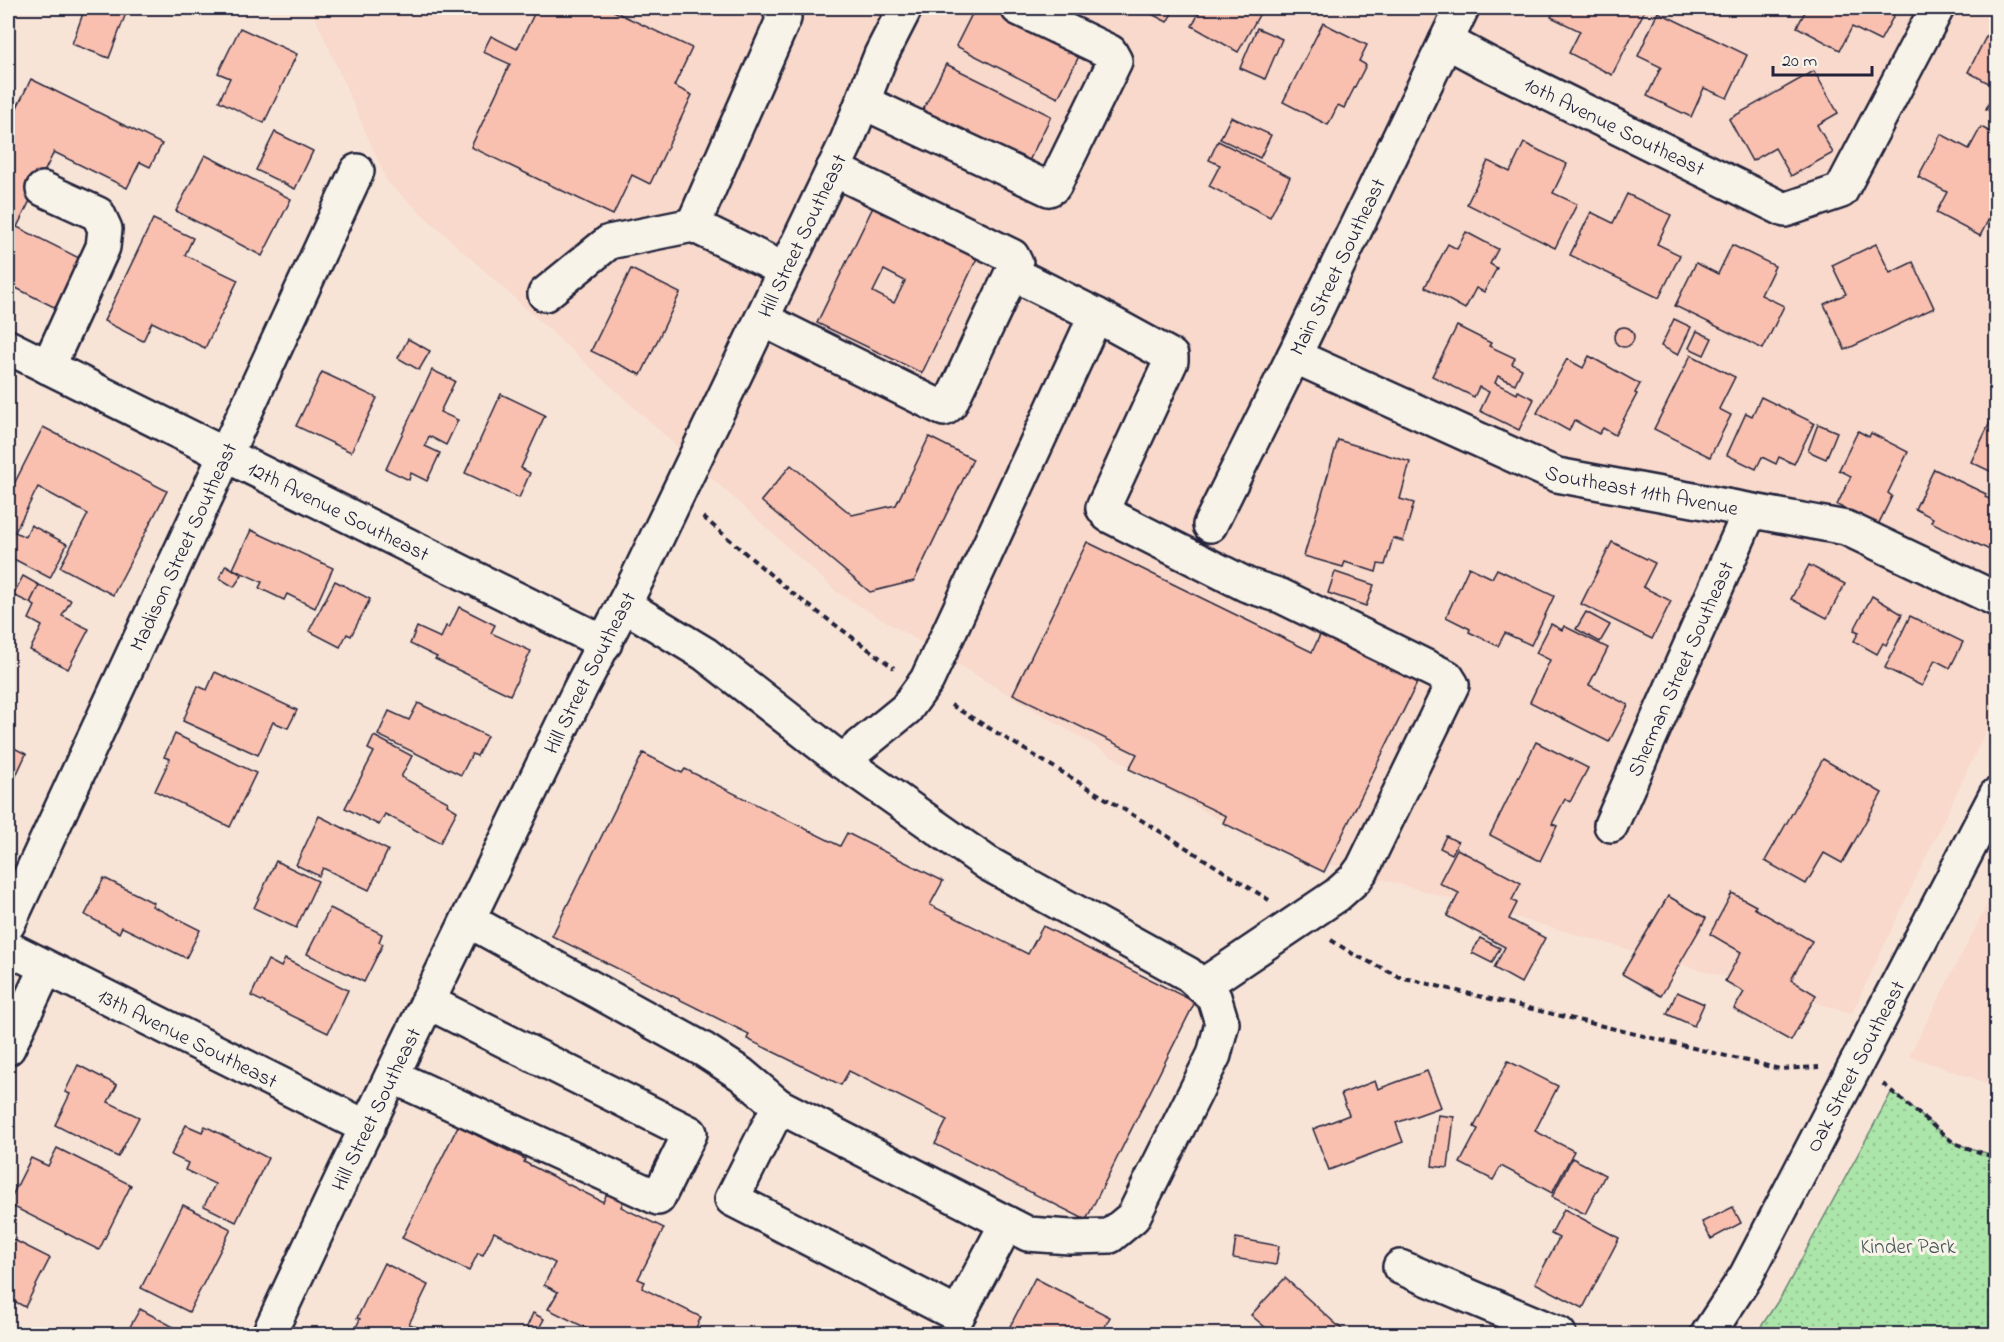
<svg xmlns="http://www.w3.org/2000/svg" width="2004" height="1342" viewBox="0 0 2004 1342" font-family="'Indie Flower',sans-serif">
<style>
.built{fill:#f8d9cb}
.park{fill:url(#park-dots);stroke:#678472;stroke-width:1.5}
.building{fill:#f9c0b0;stroke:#22223b;stroke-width:1.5;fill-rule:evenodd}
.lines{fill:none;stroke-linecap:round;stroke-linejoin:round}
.minor-casing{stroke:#22223b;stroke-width:38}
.path{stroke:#22223b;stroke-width:4;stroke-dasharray:6 4.5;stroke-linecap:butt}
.minor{stroke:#f7f3e8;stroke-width:33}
.labels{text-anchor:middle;stroke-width:6;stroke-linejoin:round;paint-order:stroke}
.street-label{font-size:21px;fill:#22223b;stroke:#f7f3e8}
.park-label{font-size:21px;fill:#445356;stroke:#f7f3e8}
</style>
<defs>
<pattern id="park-dots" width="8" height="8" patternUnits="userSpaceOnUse" patternTransform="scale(1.5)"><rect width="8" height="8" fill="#ace5a9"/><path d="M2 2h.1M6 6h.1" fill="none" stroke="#94c492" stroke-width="1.8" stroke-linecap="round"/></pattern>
</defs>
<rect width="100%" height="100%" fill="#f8e4d7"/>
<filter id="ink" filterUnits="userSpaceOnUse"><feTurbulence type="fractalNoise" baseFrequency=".0167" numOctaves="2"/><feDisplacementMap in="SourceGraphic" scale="12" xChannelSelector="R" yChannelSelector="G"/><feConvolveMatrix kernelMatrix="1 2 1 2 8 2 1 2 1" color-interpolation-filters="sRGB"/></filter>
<g filter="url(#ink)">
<g class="built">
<polygon points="311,8 1996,8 1996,710 1852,1013 1261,845 838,593 388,183"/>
<polygon points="1996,888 1996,1086 1909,1056"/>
</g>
<polygon class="park" points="1891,1093 1899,1097 1954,1143 1996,1156 1996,1334 1756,1334 1782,1295"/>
<g class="building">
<polygon points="85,8 128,8 109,58 72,44"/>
<polygon points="537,8 607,8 692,48 674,86 692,95 650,184 632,175 613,215 471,147 510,64 483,52 491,36 517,49"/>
<polygon points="975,8 1001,8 1083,48 1058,98 956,46"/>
<polygon points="1050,8 1080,8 1074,19"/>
<polygon points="1143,8 1175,8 1167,22 1142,9"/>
<polygon points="1202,8 1263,8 1238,52 1192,26"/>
<polygon points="1556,8 1646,8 1612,75 1569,53 1580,31 1551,17"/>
<polygon points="1807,8 1898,8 1880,41 1852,27 1840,50 1797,27"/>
<polygon points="1658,12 1747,55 1727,98 1704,88 1691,117 1647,96 1661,67 1638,56"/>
<polygon points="1323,23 1367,45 1359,61 1366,65 1344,108 1338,105 1328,125 1283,102"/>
<polygon points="240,28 297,54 264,123 219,101 230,78 218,73"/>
<polygon points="1257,28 1282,39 1265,79 1240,68"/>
<polygon points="1990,29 1996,32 1996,87 1968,72"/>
<polygon points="946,64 1051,116 1027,165 922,112"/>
<polygon points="1814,71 1838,113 1817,125 1833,153 1791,176 1775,148 1752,161 1729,119"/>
<polygon points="31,79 162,144 150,167 140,162 127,188 54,152 17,227 89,263 64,312 8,284 8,126"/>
<polygon points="1996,88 1996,114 1986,109"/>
<polygon points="1231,117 1271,135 1260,158 1220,139"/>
<polygon points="1981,127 1996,135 1996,205 1980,236 1936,213 1947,192 1918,177 1941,134 1969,149"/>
<polygon points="275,132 313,151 295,189 256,170"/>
<polygon points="1218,141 1290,177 1270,217 1209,186 1220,165 1209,160"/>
<polygon points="1524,143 1567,164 1553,193 1577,204 1555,248 1467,204 1488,161 1510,172"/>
<polygon points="205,155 291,199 262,256 176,211"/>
<polygon points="1627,194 1671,215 1657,244 1680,255 1659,298 1570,255 1591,212 1613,223"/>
<path d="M875,203L979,254L922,373L817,323ZM884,270L905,281L894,303L873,292Z"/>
<polygon points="153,219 193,238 185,255 238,280 205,348 152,322 143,341 104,321"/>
<polygon points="1466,232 1498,249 1490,264 1497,268 1484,292 1476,288 1465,309 1425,287 1448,244 1457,249"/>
<polygon points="1876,244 1890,273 1913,262 1934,308 1845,350 1824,304 1846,294 1832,265"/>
<polygon points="1732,245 1775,266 1761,295 1784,306 1763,349 1675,306 1696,263 1718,274"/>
<polygon points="631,269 680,293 641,375 591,351"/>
<polygon points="1674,319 1691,327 1678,355 1661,346"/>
<polygon points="1457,326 1491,343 1489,346 1515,358 1512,364 1522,369 1515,384 1498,376 1495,383 1517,394 1518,391 1534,399 1519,430 1480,411 1489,392 1479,387 1474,397 1432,376"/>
<circle cx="1624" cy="337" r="10"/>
<polygon points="1697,331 1712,338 1704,355 1689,348"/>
<polygon points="408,339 430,351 419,370 398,358"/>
<polygon points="1691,355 1735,377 1719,409 1731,415 1710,457 1654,429"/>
<polygon points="1589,356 1640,384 1635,393 1637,394 1615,435 1603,428 1599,434 1574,420 1569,431 1537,413 1567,359 1583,368"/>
<polygon points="432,370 455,381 440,412 458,420 446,445 429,436 425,446 440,453 427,481 411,473 409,480 386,469"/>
<polygon points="322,372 377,398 351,452 296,426"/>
<polygon points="501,394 545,415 521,468 530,473 519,498 465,473"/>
<polygon points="1761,397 1814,423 1794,464 1779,457 1776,464 1762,457 1756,469 1727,455 1746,413 1752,416"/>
<polygon points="1996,410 1996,474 1971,462"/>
<polygon points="1818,424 1837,432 1826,459 1808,451"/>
<polygon points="43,427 167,491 113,595 60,567 88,514 38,487 15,532 25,537 31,525 67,544 50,578 8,556 8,496"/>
<polygon points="1858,431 1869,437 1871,433 1908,452 1888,493 1892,496 1878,525 1837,505 1851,476 1839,470"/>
<polygon points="929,437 973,459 914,581 870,592 761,501 791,465 852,515 896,505"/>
<polygon points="1338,440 1410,462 1400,499 1414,503 1403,541 1393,538 1385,565 1378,564 1376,572 1345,562 1343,567 1304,556"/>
<polygon points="1934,469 1986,494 1985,497 1996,502 1996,553 1931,522 1933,518 1915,509"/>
<polygon points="251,530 333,568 315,608 287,594 284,600 259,588 262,582 233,569"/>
<polygon points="1087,542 1312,652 1321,633 1418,681 1324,872 1223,823 1226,816 1129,769 1137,754 1013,694"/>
<polygon points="1612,542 1655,563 1643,587 1671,601 1652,639 1581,604"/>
<polygon points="226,565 242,575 234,587 219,578"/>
<polygon points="1809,565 1845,584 1827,618 1791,599"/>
<polygon points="1469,567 1492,578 1497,569 1554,596 1531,645 1505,633 1498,646 1469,632 1470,629 1446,617"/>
<polygon points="1335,572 1374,585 1366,606 1328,593"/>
<polygon points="23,576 39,585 30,603 13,595"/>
<polygon points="335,581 370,599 351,636 347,634 340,647 309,631"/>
<polygon points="39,585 71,600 62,616 89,629 68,669 30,650 42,626 29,619 35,606 30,603"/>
<polygon points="1872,596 1902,614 1886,645 1883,643 1877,654 1854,641 1859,632 1854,630"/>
<polygon points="459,607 495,625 491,633 531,651 510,695 435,659 437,657 410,644 417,627 441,638 446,626 449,628"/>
<polygon points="1586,612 1610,625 1600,642 1576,629"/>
<polygon points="1910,616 1963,642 1950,668 1935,660 1922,686 1885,668"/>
<polygon points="1551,624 1562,630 1564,626 1608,648 1589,685 1628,705 1609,742 1530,702 1550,660 1536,653"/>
<polygon points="215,672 297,710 288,728 273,722 258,755 183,721 198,686 207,690"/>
<polygon points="418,703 487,736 477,756 472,754 461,775 378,735 389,711 409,720"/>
<polygon points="175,734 256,773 230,827 155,791 170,759 164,757"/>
<polygon points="374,736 412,756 401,777 448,802 447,805 457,811 440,843 385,814 379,825 345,808 374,752 368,749"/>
<polygon points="1536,742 1588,768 1570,802 1565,799 1552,824 1557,826 1540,861 1490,835"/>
<polygon points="8,745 26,754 14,780 8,778"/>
<polygon points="643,753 682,773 685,769 840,846 847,833 943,881 930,905 1028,954 1043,926 1195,1002 1086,1220 935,1144 947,1120 849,1071 841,1085 747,1039 749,1034 552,936"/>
<polygon points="1823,759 1882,793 1842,863 1824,853 1806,884 1765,861"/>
<polygon points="319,816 388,850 369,890 323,868 319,876 296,865"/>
<polygon points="1446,836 1458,842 1452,854 1440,848"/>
<polygon points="1457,849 1521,883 1512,900 1517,903 1509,919 1545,938 1521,983 1494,968 1505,947 1447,916 1459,893 1439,883"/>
<polygon points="276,861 318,881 296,928 254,908"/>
<polygon points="104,878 154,903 152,906 200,930 186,958 122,927 119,933 85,915"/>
<polygon points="1732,893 1756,906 1754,908 1812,941 1791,980 1816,995 1791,1041 1734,1009 1744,992 1725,981 1741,952 1710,934"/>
<polygon points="1668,896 1706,918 1661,996 1622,974"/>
<polygon points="330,908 382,934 379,942 383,944 364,982 307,954"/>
<polygon points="1480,938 1500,948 1492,963 1472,953"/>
<polygon points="285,959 348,990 328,1033 251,996 268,960 281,967"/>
<polygon points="1677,992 1704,1004 1694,1026 1667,1014"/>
<polygon points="1508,1061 1558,1086 1535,1131 1574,1151 1552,1193 1501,1166 1493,1180 1460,1163 1478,1129 1474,1127"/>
<polygon points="78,1065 117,1085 108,1102 139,1117 118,1157 55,1125 70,1094 65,1092"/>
<polygon points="1427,1071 1441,1107 1396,1123 1403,1142 1329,1170 1313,1129 1349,1115 1341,1094 1375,1081 1378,1089"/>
<polygon points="1438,1115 1454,1117 1448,1168 1432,1166"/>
<polygon points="186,1125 202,1132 205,1126 268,1158 236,1222 204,1206 215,1184 185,1170 188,1163 171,1155"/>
<polygon points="458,1126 525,1159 524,1162 603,1202 609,1189 625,1197 621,1207 664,1228 638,1279 645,1282 642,1288 701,1317 693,1334 598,1334 548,1309 558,1292 544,1285 555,1263 494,1232 483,1255 478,1253 469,1271 402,1238"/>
<polygon points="57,1148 131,1185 99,1250 8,1204 31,1158 48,1166"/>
<polygon points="1572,1158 1605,1175 1585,1214 1552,1197"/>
<polygon points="183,1205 231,1229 189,1312 141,1288"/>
<polygon points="1733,1207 1741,1223 1711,1239 1702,1222"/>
<polygon points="1564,1209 1619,1238 1583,1308 1535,1283 1559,1238 1551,1234"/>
<polygon points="8,1237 50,1258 25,1307 16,1302 8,1318"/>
<polygon points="1236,1238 1279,1246 1276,1265 1233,1258"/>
<polygon points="384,1263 428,1285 409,1324 415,1326 411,1334 353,1334 360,1319 357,1318"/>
<polygon points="1035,1278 1110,1317 1101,1334 1072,1334 1065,1331 1063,1334 1006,1334"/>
<polygon points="1285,1278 1347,1334 1273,1334 1251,1315"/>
<polygon points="140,1309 183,1332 182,1334 126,1334"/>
<polygon points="533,1313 544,1319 537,1332 527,1327"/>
</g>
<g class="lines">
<g class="minor-casing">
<g id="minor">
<path id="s1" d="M1446,41L1487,63L1785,210L1841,191L1937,8"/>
<polyline points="863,102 1049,189 1054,186 1115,61 1110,52 1018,8"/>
<polyline points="43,189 98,214 105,229 103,247 48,367"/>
<polyline points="693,225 784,18 779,8"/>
<polyline points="1012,273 1096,315"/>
<polyline points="545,294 609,242 693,225 785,270"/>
<polyline points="762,319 944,409 950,404 1016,264 1012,256 833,169"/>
<path id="s2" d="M8,347L605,643"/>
<path id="s3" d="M1294,356L1557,475L1846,528L1996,599"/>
<path id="s4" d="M1210,525L1294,356L1462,8"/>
<polyline points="624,605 705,654 842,761 987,863 1188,974 1214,997 1222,1023 1214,1055 1133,1217 1110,1236 1070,1237 1028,1234 779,1106 732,1199 958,1315 1007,1223"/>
<polyline points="842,761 906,709 927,680 1096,315 1171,356 1171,361 1103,508 1108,515 1247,585 1281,596 1447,677 1452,685 1363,868 1355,879 1337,895 1202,986"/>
<path id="s5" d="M1611,825L1750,511"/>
<polyline points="468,920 704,1050 741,1074 779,1106"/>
<path id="s6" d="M8,924L357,171"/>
<path id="s7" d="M8,948L368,1128"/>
<polyline points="8,1048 46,968"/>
<polyline points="392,1076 658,1198 690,1133 428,1002"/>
<polyline points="1400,1267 1559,1334"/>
<path id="s8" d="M269,1334L345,1172L580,689L637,579L847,141L881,55L905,8"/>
<path id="s9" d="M1708,1334L1746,1276L1996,795"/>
</g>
</g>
<g class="path">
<polyline points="703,517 792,593 894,668"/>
<polyline points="951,705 1166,835 1269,900"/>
<polyline points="1331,940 1353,954 1400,977 1780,1069 1819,1067"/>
<polyline points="1883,1084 1954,1143 1996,1158"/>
</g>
<use href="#minor" class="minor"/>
</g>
</g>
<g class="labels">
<g class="street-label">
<text dy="7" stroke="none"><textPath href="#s1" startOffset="189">10th Avenue Southeast</textPath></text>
<text dy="7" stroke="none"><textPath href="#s8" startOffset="1221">Hill Street Southeast</textPath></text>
<text dy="7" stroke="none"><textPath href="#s4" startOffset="288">Main Street Southeast</textPath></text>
<text dy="7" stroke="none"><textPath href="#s3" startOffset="375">Southeast 11th Avenue</textPath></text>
<text dy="7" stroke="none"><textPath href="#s2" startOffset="369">12th Avenue Southeast</textPath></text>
<text dy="7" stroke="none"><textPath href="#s6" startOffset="416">Madison Street Southeast</textPath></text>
<text dy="7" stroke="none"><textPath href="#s5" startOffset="171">Sherman Street Southeast</textPath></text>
<text dy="7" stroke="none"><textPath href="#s8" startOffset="735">Hill Street Southeast</textPath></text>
<text dy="7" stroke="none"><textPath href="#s7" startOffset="201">13th Avenue Southeast</textPath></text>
<text dy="7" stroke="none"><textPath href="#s9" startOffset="306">Oak Street Southeast</textPath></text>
<text dy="7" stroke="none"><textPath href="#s8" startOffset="249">Hill Street Southeast</textPath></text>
</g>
<g class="park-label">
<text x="1908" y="1253">Kinder Park</text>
</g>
</g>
<rect width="2004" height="1342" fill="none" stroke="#f7f3e8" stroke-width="30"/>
<rect x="15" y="15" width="1974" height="1312" fill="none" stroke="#22223b" stroke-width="2" filter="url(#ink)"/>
<path d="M1773 66v9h99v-9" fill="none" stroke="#22223b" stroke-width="3"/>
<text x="1782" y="66" font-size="18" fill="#22223b" stroke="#f7f3e8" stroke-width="4.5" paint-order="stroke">20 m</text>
</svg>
